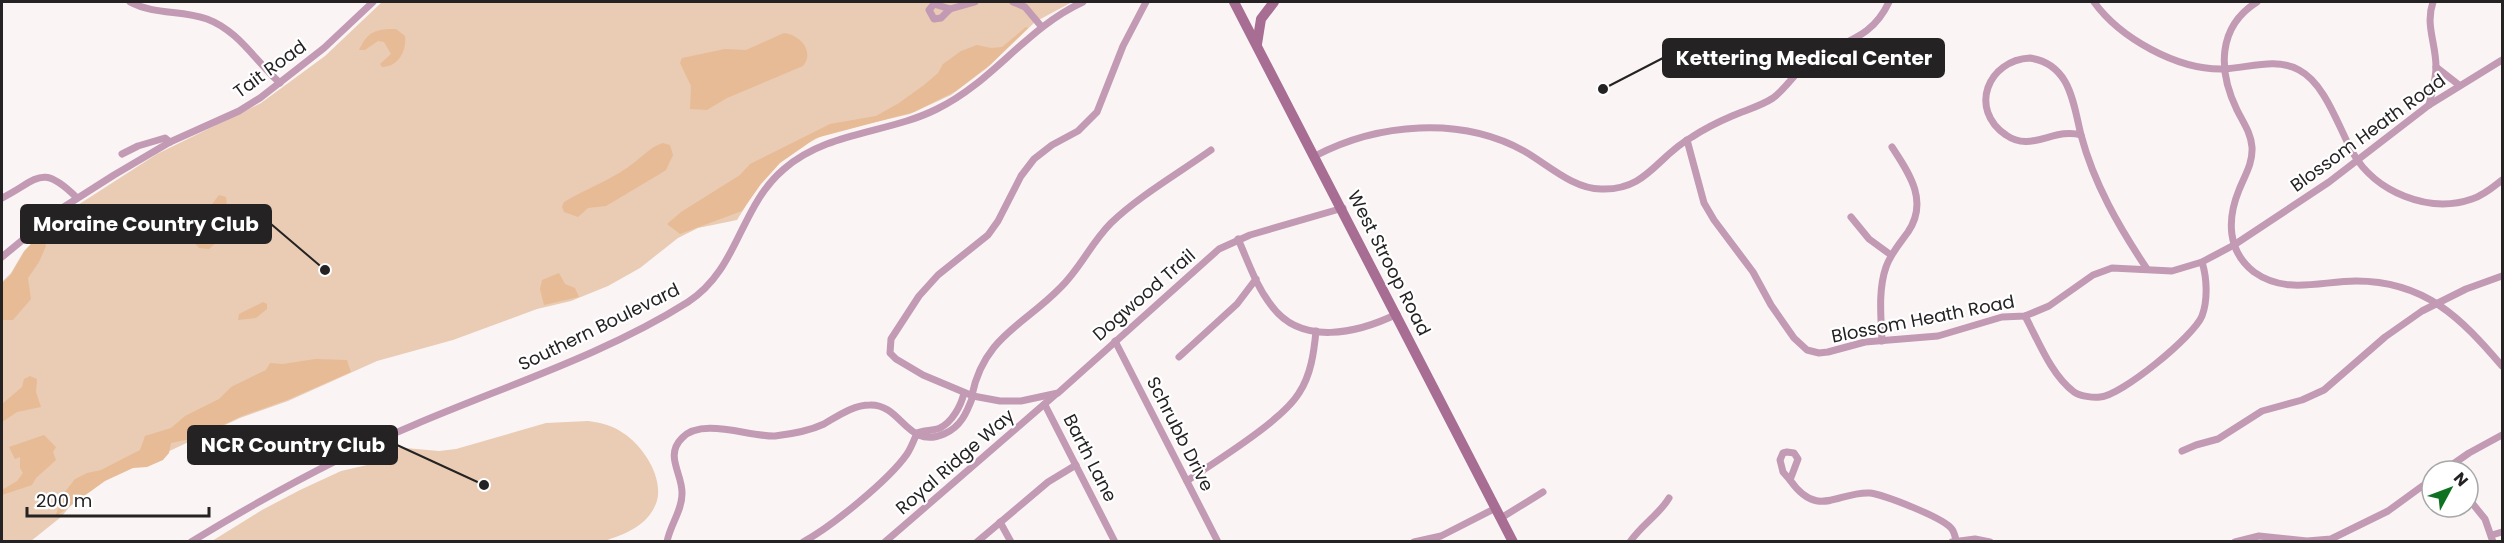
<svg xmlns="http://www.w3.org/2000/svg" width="2504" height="543" viewBox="0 0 2504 543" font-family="Poppins,sans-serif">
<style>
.green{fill:#e9ccb3}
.forest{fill:#e7bb95}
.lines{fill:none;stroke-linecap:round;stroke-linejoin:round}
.street{stroke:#c29ab3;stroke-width:7}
.secondary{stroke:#a76d93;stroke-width:10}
.labels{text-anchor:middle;stroke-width:4.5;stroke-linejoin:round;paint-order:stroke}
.street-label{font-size:18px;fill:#242222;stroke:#fff}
.leader{fill:none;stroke:#242222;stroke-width:2}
.callout-dot{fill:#242222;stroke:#fff;stroke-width:2}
.callout{fill:#242222;stroke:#242222;stroke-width:2}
.callout-label{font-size:20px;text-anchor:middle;font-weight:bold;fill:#fff}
</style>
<rect width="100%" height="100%" fill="#faf4f5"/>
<g class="green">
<polygon points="382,2 1072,2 1035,22 987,68 951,95 910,114 828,133 800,147 777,165 758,186 737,220 698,228 678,238 640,268 608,286 571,301 537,309 453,340 377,361 288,401 240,418 163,454 114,470 78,497 61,517 31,541 2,541 2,282 11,273 24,251 53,221 157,154 261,103 325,56"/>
<path d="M588,421C601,423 612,425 623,433C644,446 668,483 654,508C644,528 620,536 601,542L212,541L262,510L300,490L341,471L367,465L383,446L439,451L456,449L546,423Z"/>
</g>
<g class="forest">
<polygon points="1026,27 1028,28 991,64 956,91 914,112 816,138 780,163 761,184 742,211 680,234 667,224 681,212 740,175 750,164 830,124 876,116 899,103 924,85 938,73 943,64 961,51 977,45 991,48 1002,47"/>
<path d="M396,29L405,36C407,51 398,67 382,67L380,64L391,54L384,42L378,41L365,50H359C368,31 376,29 396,29Z"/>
<path d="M784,33C800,35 815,51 803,66L727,98L707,110L690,109L691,86L680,63L682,58L725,49L746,50Z"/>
<path d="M663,143L670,145L673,155L666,170L658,175L606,206L588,208L578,217L564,212L562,207L564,202C587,188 614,179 635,162C644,155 652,146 663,143Z"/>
<path d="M219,195L226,197C229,218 223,220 207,230L211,237L218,233L221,238L209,249L199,248L188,236Z"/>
<polygon points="41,233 46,246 39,262 28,278 31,299 13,320 2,320 2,283 10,276 24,252"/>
<polygon points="559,273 565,284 575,288 579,297 544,305 540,289 542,280"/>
<polygon points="263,302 267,304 267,309 256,318 238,320 239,314"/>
<polygon points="315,359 347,360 351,372 287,400 242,416 195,438 171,443 169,453 163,460 147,467 133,468 105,481 55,517 64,493 75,479 87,473 101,470 140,450 145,436 171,428 185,416 219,399 231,387 266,370 270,363 283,364"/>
<polygon points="30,376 37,379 36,392 41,407 17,412 2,422 2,404 22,387 24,379"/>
<polygon points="44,435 56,447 53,452 56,460 36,478 32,485 2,495 2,490 17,481 23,473 20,468 20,457 15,459 9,447"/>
</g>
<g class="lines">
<g class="street">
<path d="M130,2C154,15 181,10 207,19C239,31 255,61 280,83"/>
<polyline points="1013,2 1025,7 1041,26"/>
<polyline points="1146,2 1123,46 1097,112 1078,131 1052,145 1034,159 1021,176 998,221 988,235 938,275 919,296 891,339 890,353 896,359 923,375 973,396 1000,401 1021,401 1058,393 1219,249 1250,235 1343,208"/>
<path d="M2094,2C2120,38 2177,70 2223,69C2249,68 2275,57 2299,70C2326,84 2339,129 2353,153C2375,192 2429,214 2472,199C2484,195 2493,187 2502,180"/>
<path d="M2257,2C2217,27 2218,71 2237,110C2243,122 2251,133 2252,147C2253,163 2245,175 2239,190C2227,219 2227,251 2254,272C2286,295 2321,281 2356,281C2425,281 2461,318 2502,366"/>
<polygon points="934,4 950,9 941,18 934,19 929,10"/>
<polyline points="950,9 975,2"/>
<path d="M2030,58C2070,64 2073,102 2081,135C2054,127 2031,153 2006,135C1968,109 1988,60 2030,58Z"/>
<polyline points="2436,67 2459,85"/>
<path d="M2429,105C2432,92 2436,80 2436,67C2436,43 2425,25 2433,2"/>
<path d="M2081,135C2094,184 2119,227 2147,269"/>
<polyline points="1687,140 1704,203 1714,220 1753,272 1771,305 1794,338 1807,350 1819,353 1828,352 1865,342 1938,336 2002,317 2025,316 2049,306 2093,275 2112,268 2172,271 2202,262 2234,245 2329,182 2429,105 2502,60"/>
<polyline points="122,154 138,146 165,138 170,142"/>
<path d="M1315,156C1378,123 1461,116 1524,151C1547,164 1573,189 1601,189C1647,191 1657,156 1692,137C1704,129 1718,122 1732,116C1746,110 1761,106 1773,98C1788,87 1796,70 1812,60C1844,40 1871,40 1889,2"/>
<path d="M2,198C38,180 41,162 77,198"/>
<polyline points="1851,217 1869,239 1891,255"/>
<path d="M1238,239C1248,261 1256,286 1271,305C1301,347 1358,333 1397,314"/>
<polyline points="2,257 59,210 114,175 170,142 239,111 260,98 324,48 373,2"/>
<path d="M2025,316C2038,340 2051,375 2074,392C2079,396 2094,398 2100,397C2121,396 2194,336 2202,316C2208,300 2207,278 2202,262"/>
<polyline points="1115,341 1218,542"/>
<path d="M1882,341C1881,317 1878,290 1886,267C1891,253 1900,243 1908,232C1929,201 1909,173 1892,147"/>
<polyline points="1179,357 1237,304 1256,279"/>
<path d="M972,395C984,337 1024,325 1060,288C1080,269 1091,243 1111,223C1139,196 1179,173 1211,150"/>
<polyline points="1045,405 1115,542"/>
<polyline points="2182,451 2196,445 2218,439 2262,411 2302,400 2324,390 2385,337 2422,311 2466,289 2502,276"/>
<polygon points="1787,452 1794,453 1798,459 1790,480 1783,472 1780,460 1783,453"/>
<polyline points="2443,471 2469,453 2502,435"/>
<path d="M1790,480C1818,520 1838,491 1870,493C1885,495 1941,517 1951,528C1954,531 1955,536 1956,540"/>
<path d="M1187,481C1216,461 1282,421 1299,393C1311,375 1314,352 1316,331"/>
<polyline points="2468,498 2485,519 2493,542"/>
<polyline points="1501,518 1543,492"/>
<polyline points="1000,522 1011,542"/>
<polyline points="2492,535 2502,532"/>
<path d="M191,542C263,498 337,457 414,425C505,386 604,355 688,302C739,269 739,207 784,169C828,131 887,134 937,109C993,82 1026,28 1083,2"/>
<path d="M667,542C670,525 682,511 682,494C683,474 664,456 682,438C702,417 749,437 775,436C792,434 809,431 824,424C838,416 853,405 870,405C902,404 907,450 944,434C961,427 967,412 973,396"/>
<path d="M803,542C831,527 889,480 907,454C911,448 914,440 917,433C924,430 933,431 940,428C952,422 961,406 964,393"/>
<polyline points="885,542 1056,394"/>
<polyline points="977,542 1048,482 1076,465"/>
<polyline points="1414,542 1441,536 1496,508"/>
<path d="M1630,542C1641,525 1659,515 1669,498"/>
<polyline points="1952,542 1975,539 1990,542"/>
<polyline points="2235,542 2259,536 2307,541 2331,539 2388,511 2432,479"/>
</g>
<g class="secondary">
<polyline points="1234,2 1513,542"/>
<polyline points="1257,44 1261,19 1274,2"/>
</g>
</g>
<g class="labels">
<g class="street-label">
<text transform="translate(270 69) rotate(-36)" y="6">Tait Road</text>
<text transform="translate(2368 133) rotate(-36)" y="6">Blossom Heath Road</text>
<text transform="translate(1389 263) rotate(63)" y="6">West Stroop Road</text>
<text transform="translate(1144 295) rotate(-41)" y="6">Dogwood Trail</text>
<text transform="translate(1923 319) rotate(-11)" y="6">Blossom Heath Road</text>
<text transform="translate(599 327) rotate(-26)" y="6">Southern Boulevard</text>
<text transform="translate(1180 434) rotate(63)" y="6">Schrubb Drive</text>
<text transform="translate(1090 458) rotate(63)" y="6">Barth Lane</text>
<text transform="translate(955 462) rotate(-41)" y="6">Royal Ridge Way</text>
</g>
</g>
<path class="leader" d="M1603 89L1663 58M325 270L271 224M484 485L397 445"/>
<g class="callout-dot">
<circle cx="1603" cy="89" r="6"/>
<circle cx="325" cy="270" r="6"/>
<circle cx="484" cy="485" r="6"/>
</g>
<g class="callout">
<rect x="1663" y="39" width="281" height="38" rx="6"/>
<rect x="21" y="205" width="250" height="38" rx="6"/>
<rect x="188" y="426" width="209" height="38" rx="6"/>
</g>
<g class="callout-label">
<text x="1804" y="65">Kettering Medical Center</text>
<text x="146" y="231">Moraine Country Club</text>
<text x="293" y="452">NCR Country Club</text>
</g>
<rect width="2504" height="543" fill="none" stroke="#242222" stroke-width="6"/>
<g transform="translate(2450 489) rotate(49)"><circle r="28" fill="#ffffff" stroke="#a7a7a7" stroke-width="1.5"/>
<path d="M0-4.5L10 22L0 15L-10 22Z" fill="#0f7222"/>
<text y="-9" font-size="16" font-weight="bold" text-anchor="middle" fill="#242222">N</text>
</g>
<path d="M27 507v9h182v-9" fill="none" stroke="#242222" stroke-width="3"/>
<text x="36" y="507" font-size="18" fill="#242222" stroke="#ffffff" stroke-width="4.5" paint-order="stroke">200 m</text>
</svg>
